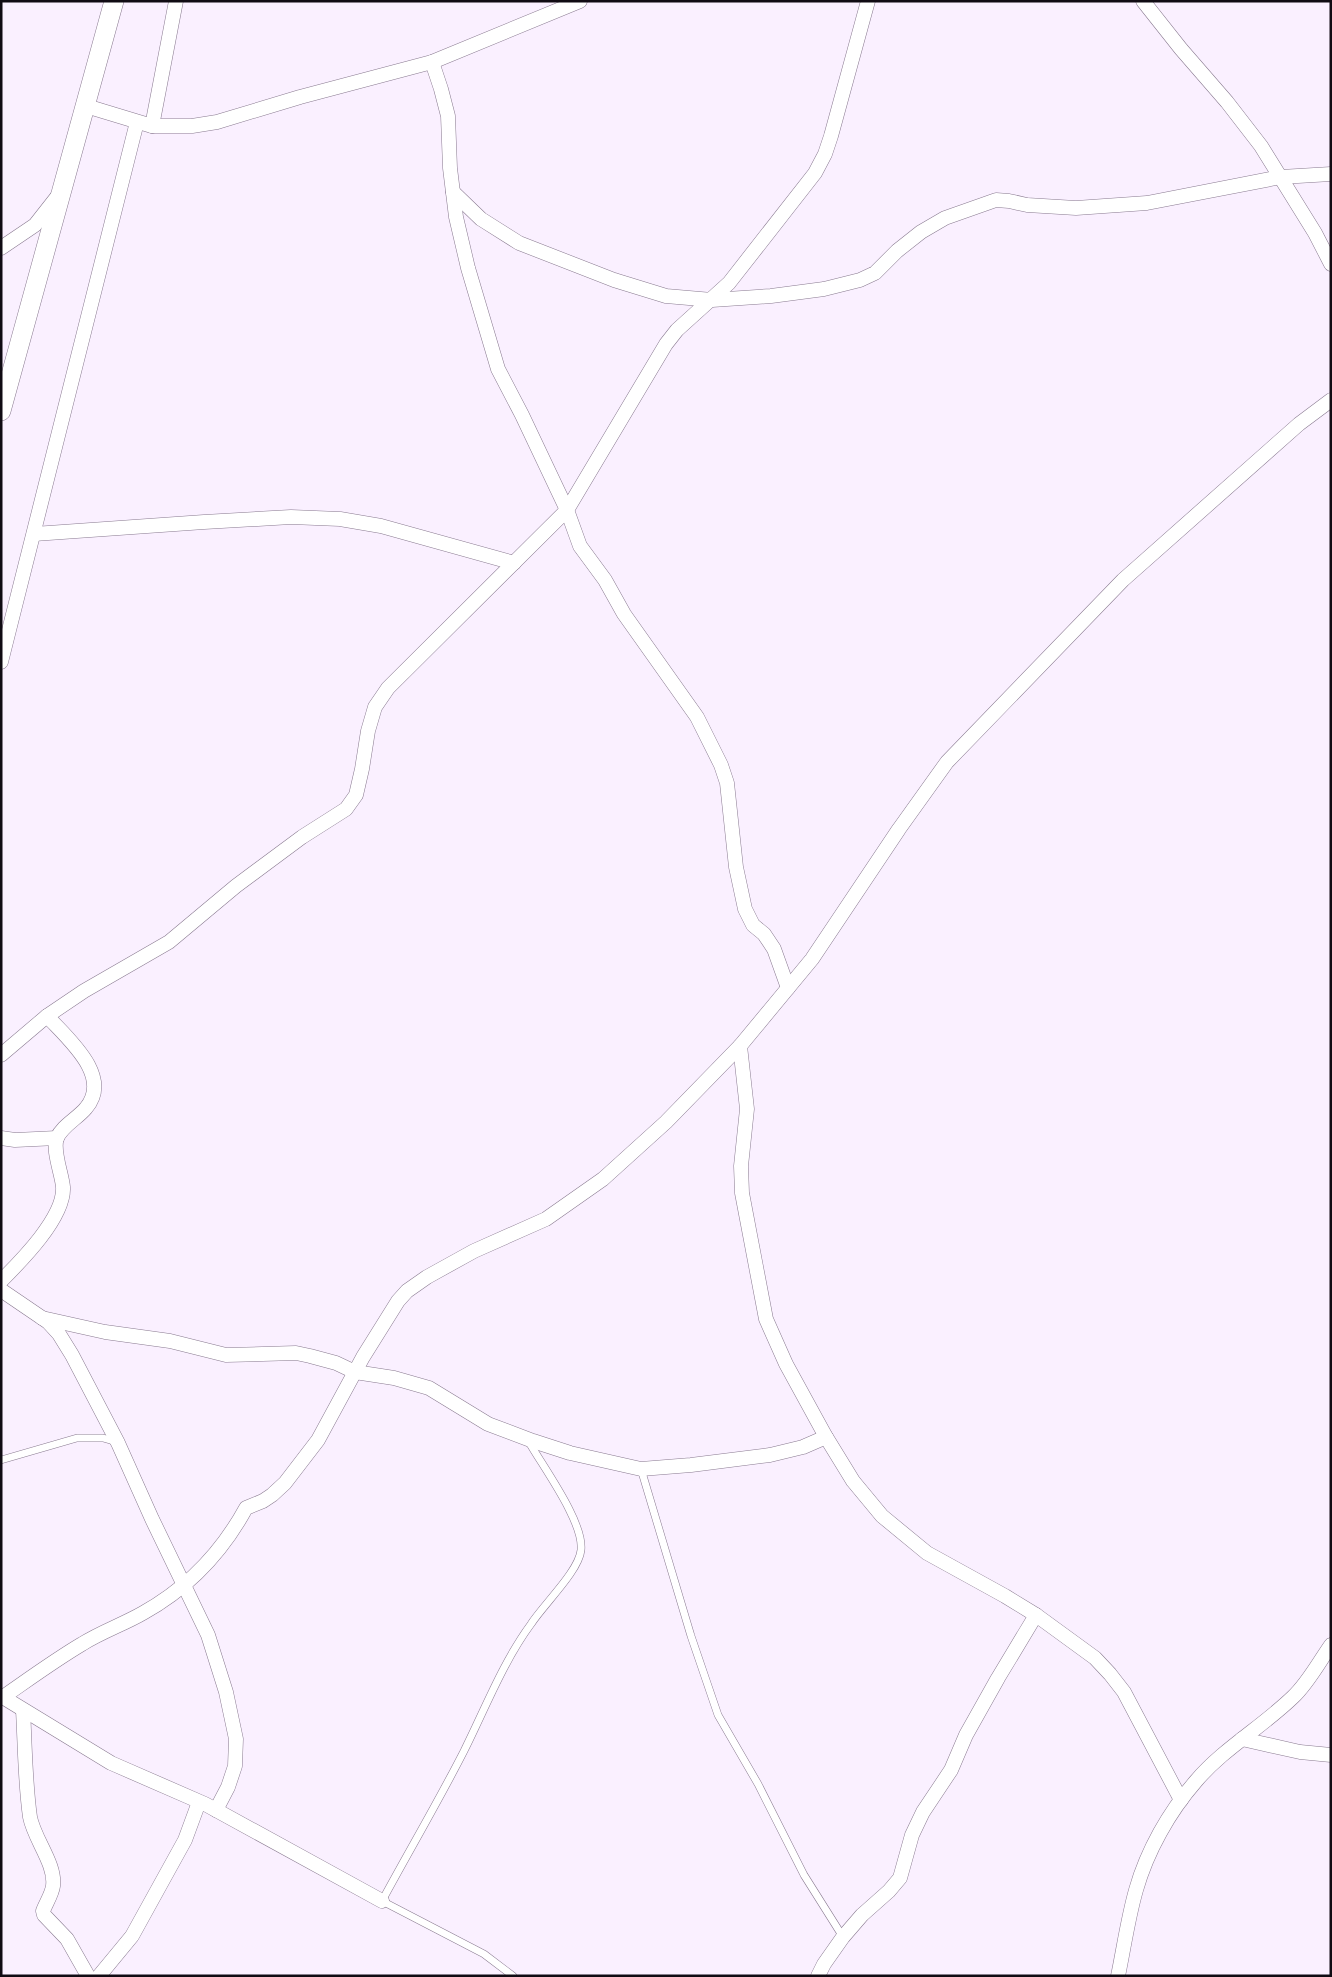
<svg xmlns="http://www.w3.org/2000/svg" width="1332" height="1977" viewBox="0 0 1332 1977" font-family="'Public Sans',sans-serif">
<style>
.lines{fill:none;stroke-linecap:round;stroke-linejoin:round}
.service-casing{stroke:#897a90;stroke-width:8}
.minor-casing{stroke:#897a90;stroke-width:15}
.secondary-casing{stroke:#897a90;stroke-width:20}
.service{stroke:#fff;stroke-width:7}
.minor{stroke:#fff;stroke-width:14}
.secondary{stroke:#fff;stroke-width:19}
</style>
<rect width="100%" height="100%" fill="#faf0ff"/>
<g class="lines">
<g class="service-casing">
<g id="service">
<polyline points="1,1460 77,1438 103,1438 117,1442"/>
<polyline points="641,1469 691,1636 718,1715 758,1784 804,1875 843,1937"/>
<path d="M513,1976L484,1954L382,1901C409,1851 438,1802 464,1751C485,1709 503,1662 531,1624C544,1604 579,1571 581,1550C584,1522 543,1467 529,1442"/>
</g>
</g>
<g class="minor-casing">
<g id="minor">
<polyline points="1143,1 1181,49 1227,102 1261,146 1315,233 1331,264"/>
<polyline points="432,62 441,89 448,116 450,168 456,217 468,268 498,369 522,415 567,510 580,546 605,580 624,614 697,717 721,765 727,783 736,867 745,909 753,925 764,934 774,949 788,988"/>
<polyline points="86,106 152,126 192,126 217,122 300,97 432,62 580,1"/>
<polyline points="152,126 176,1"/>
<polyline points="453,192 481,219 519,243 614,280 666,296 712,300 771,296 824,289 860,280 875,273 897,251 921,232 945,218 996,200 1009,201 1027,205 1076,208 1147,203 1281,177 1331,174"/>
<polyline points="1,248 35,225 57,197"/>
<polyline points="34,534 204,522 291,517 340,519 381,526 514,563"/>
<polyline points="1,662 137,122"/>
<polyline points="740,1046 747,1109 741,1166 742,1193 766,1319 786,1364 826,1437 853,1481 882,1516 927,1553 1005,1596 1036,1615 1095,1658 1110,1674 1124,1692 1181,1800"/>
<polyline points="1,1055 47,1016 84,991 169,942 236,886 302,837 346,809 356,795 362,769 368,731 375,707 388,688 567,510 666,344 677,330 729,283 815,173 825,154 831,136 868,1"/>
<polyline points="1,1138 15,1140 57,1138"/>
<path d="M1,1281C21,1261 65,1217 63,1187C62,1174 52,1150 57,1138C62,1126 78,1118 86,1108C113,1076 67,1038 47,1016"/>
<polyline points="1,1290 48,1322 59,1334 72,1355 118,1443 152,1519 208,1635 226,1692 236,1739 235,1766 228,1787 216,1810"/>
<polyline points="42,1318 105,1332 170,1341 226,1355 296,1353 310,1356 336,1363 355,1372 394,1378 429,1388 488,1424 533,1441 570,1453 641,1469 691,1465 770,1455 803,1447 826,1437"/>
<polyline points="1,1696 111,1763 205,1804 382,1901"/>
<path d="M3,1697C29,1679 55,1660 82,1644C101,1632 124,1624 143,1613C188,1588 222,1552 246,1508L263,1501L272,1495L285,1483L318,1440L363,1357L398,1301L407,1291L427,1277L474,1251L546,1219L603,1179L666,1122L740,1046L812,959L899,829L947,762L1123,580L1299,424L1331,400"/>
<path d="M23,1710C25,1745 25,1782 30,1817C34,1839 56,1864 53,1886C52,1894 46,1903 43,1911L44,1915L67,1939L88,1976"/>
<polyline points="1242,1739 1300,1752 1331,1755"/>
<polyline points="99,1976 132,1936 185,1840 199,1802"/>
<polyline points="818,1976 824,1964 843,1937 862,1915 889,1891 900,1878 912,1835 923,1812 951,1770 966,1735 998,1678 1036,1615"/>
<path d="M1118,1976C1124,1947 1128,1918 1136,1890C1147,1851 1169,1812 1196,1781C1223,1749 1262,1727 1293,1697C1308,1683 1319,1662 1331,1645"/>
</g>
</g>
<g class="secondary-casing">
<polyline id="secondary" points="1,411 114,1"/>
</g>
<use href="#service" class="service"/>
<use href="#minor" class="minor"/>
<use href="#secondary" class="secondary"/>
</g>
<rect width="1332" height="1977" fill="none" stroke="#100b13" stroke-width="5"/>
</svg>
